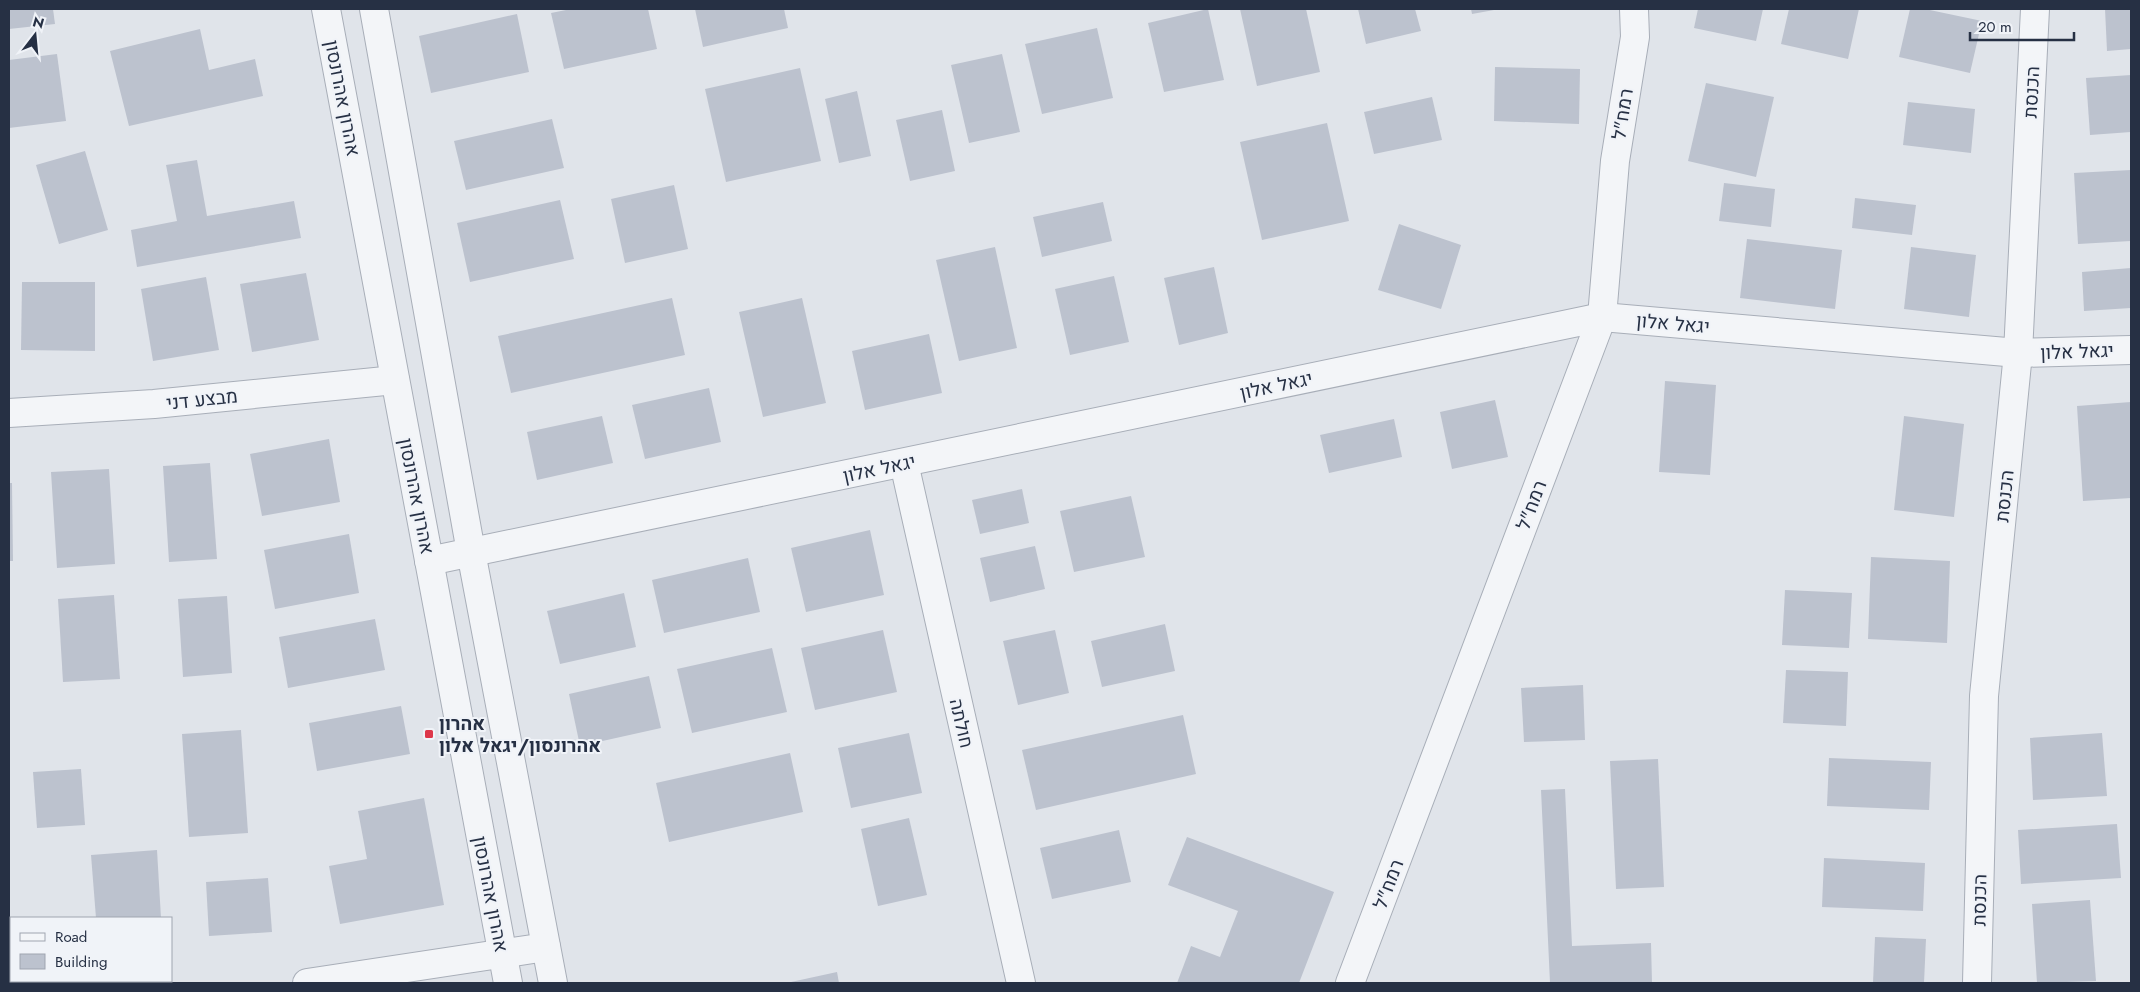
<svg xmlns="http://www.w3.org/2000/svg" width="2140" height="992" viewBox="0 0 2140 992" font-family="Jost,Heebo,sans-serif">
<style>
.building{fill:#bcc2ce}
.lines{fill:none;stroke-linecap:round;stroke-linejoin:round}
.minor-casing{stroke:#a8aeb8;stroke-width:30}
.minor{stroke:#f3f5f8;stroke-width:28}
.poi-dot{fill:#dd374a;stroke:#f0f3f8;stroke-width:2}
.labels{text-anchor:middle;stroke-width:4;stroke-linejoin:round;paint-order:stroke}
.street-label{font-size:19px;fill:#263044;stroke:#f0f3f8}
.poi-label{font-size:19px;font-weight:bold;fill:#263044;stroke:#f0f3f8;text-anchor:start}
</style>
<rect width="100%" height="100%" fill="#e0e4ea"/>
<g class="building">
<polygon points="9,9 53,9 55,24 9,29"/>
<polygon points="571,9 648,9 657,49 564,69 551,13"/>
<polygon points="695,9 784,9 788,28 703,47"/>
<polygon points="1208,9 1224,80 1164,92 1148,23"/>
<polygon points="1240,9 1306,9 1320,72 1257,86"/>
<polygon points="1358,9 1415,9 1421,31 1366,44"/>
<polygon points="1471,9 1494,9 1494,10 1472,14"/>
<polygon points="1698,9 1763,9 1756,41 1694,28"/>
<polygon points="1789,9 1859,9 1848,59 1781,44"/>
<polygon points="1910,9 1925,9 1982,21 1970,73 1899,57"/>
<polygon points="2105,9 2131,9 2131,49 2107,51"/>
<polygon points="517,14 529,72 431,93 419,36"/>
<polygon points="1097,28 1113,98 1042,114 1025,44"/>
<polygon points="200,29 209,70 255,59 263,96 129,126 110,51"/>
<polygon points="57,54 66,121 9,128 9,60"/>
<polygon points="1002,54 1020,132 969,143 951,65"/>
<polygon points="1495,67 1580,69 1579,124 1494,121"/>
<polygon points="800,68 821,161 726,182 705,89"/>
<polygon points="2131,75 2131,132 2090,135 2086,78"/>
<polygon points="1706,83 1774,97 1756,177 1688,161"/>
<polygon points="857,91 871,156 839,163 825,99"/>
<polygon points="1432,97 1442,140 1374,154 1364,112"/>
<polygon points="1908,102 1975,109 1971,153 1903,145"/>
<polygon points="942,110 955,171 910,181 896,120"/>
<polygon points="552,119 564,168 466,190 454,141"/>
<polygon points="1327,123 1349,221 1262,240 1240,142"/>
<polygon points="85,151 108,230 59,244 36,165"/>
<polygon points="197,160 207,216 294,201 301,238 137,267 131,230 177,221 166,165"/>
<polygon points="2131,170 2131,241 2078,244 2074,173"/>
<polygon points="1724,183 1775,189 1771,227 1719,221"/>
<polygon points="674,185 688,249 625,263 611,199"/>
<polygon points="1855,198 1916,205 1912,235 1852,228"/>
<polygon points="560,200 574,259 470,282 457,223"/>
<polygon points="1103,202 1112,241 1042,257 1033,217"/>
<polygon points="1399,224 1461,245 1441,309 1378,290"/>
<polygon points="1747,239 1842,250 1835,309 1740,298"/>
<polygon points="995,247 1017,348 959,361 936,260"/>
<polygon points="1911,247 1976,255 1969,317 1904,309"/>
<polygon points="1214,267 1228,333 1179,345 1164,278"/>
<polygon points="2131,268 2131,308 2084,311 2082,272"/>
<polygon points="306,273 319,340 252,352 240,284"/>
<polygon points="1114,276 1129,342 1070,355 1055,289"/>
<polygon points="206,277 219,350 153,361 141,289"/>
<polygon points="22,282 95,282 95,351 21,350"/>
<polygon points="672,298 685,355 511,393 498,336"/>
<polygon points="802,298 826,403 763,417 739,312"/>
<polygon points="929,334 942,393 865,410 852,351"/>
<polygon points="1665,381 1716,385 1710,475 1659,472"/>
<polygon points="709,388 721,442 645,459 632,405"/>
<polygon points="1495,400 1508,457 1452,469 1440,412"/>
<polygon points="2131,402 2131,498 2083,501 2077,406"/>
<polygon points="602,416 613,463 537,480 527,432"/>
<polygon points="1904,416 1964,424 1954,517 1894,510"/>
<polygon points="1394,419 1402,457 1329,473 1320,435"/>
<polygon points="329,439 340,502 262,516 250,454"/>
<polygon points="210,463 217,559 169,562 163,466"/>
<polygon points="109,469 115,564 57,568 51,472"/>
<polygon points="9,483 12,483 13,561 9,561"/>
<polygon points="1022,489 1029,523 980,534 972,500"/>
<polygon points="1131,496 1145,557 1074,572 1060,511"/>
<polygon points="870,530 884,595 806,612 791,548"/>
<polygon points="349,534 359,593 275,609 264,550"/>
<polygon points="1035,546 1045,589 990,602 980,558"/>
<polygon points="1871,557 1950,561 1947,643 1868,639"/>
<polygon points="748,558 760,612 664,633 652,580"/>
<polygon points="1785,590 1852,593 1849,648 1782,645"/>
<polygon points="624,593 636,647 560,664 547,611"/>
<polygon points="114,595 120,679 63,682 58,599"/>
<polygon points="227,596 232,673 183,677 178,599"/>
<polygon points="375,619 385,670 288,688 279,637"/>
<polygon points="1165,624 1175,671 1102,687 1091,641"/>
<polygon points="883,630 897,692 815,710 801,648"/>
<polygon points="1055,630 1069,693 1018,705 1003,641"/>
<polygon points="772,648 787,712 692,733 677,669"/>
<polygon points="1786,670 1848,672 1846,726 1783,723"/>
<polygon points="649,676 661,728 580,746 569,694"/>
<polygon points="1583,685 1585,740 1524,742 1521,688"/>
<polygon points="401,706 410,754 317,771 309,723"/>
<polygon points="1183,715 1196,774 1036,810 1022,750"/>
<polygon points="241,730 248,833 189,837 182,734"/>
<polygon points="909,733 922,793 851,808 838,748"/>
<polygon points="2102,733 2107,796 2033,800 2030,738"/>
<polygon points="790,753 803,812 669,842 656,783"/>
<polygon points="1829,758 1931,762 1929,810 1827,806"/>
<polygon points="1658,759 1664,887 1616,889 1610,761"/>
<polygon points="81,769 85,825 37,828 33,772"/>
<polygon points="1565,789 1572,946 1651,943 1652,983 1550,983 1541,790"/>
<polygon points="424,798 444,905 340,924 329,866 367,859 358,811"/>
<polygon points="909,818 927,895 878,906 861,829"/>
<polygon points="2117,824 2121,878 2021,884 2018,830"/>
<polygon points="1119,830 1131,882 1052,899 1040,848"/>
<polygon points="1187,837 1334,892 1299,983 1177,983 1191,946 1220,957 1238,911 1168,885"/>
<polygon points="157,850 161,918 96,918 91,855"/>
<polygon points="1824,858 1925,863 1923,911 1822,907"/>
<polygon points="268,878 272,932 209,936 206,882"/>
<polygon points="2090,900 2096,981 2037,983 2032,904"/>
<polygon points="1875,937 1926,939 1924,983 1873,983"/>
<polygon points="837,972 839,983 791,983 791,982"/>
</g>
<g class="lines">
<g class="minor-casing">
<g id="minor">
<polyline points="326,9 508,983"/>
<polyline points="374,9 471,552 553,983"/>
<polyline points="9,413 154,404 395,380"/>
<polyline points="904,463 1021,983"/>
<polyline points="429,561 1602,317 2018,353 2131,350"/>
<polyline points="307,983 546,947"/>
<polyline points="1350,983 1602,317 1615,161 1635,37 1634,9"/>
<polyline points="1977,983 1984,696 2018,353 2035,9"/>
</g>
</g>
<use href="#minor" class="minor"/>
</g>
<rect class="poi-dot" x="424" y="729" width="10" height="10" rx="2.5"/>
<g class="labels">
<g class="street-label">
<text transform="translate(2031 92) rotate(-87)" y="7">הכנסת</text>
<text transform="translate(343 98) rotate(79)" y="7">אהרון אהרונסון</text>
<text transform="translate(1622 114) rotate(-81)" y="7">רמח"ל</text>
<text transform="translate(1673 323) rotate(5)" y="7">יגאל אלון</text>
<text transform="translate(2077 351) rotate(-2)" y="7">יגאל אלון</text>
<text transform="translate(1276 385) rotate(-12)" y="7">יגאל אלון</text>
<text transform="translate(202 399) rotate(-6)" y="7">מבצע דני</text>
<text transform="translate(879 468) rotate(-12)" y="7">יגאל אלון</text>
<text transform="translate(417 496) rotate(79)" y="7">אהרון אהרונסון</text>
<text transform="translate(2004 496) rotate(-84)" y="7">הכנסת</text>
<text transform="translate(1531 505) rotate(-69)" y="7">רמח"ל</text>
<text transform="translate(962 723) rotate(77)" y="7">חולתה</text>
<text transform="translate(1388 884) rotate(-69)" y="7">רמח"ל</text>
<text transform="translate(491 894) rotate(79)" y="7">אהרון אהרונסון</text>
<text transform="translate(1979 900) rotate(-89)" y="7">הכנסת</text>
</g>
<g class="poi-label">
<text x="439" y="730">אהרון<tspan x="439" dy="22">אהרונסון/יגאל אלון</tspan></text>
</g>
</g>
<rect width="2140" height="992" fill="none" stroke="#263044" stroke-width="20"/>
<rect x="10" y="917" width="162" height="65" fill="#f0f3f8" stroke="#9fa5b0"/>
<rect x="20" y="933" width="25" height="8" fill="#f3f5f8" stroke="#9fa5b0"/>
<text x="55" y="942" font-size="15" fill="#263044">Road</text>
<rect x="20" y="954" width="25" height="15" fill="#bcc2ce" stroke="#9fa5b0"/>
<text x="55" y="967" font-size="15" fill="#263044">Building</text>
<g transform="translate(35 35) rotate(16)" stroke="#f0f3f8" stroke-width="4" paint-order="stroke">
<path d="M0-4L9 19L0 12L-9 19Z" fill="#263044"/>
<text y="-8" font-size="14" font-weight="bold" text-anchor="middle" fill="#263044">N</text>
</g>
<path d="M1970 32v8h104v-8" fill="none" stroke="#263044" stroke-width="2.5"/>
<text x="1978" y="32" font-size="15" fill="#263044" stroke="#f0f3f8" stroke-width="4" paint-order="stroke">20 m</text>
</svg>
